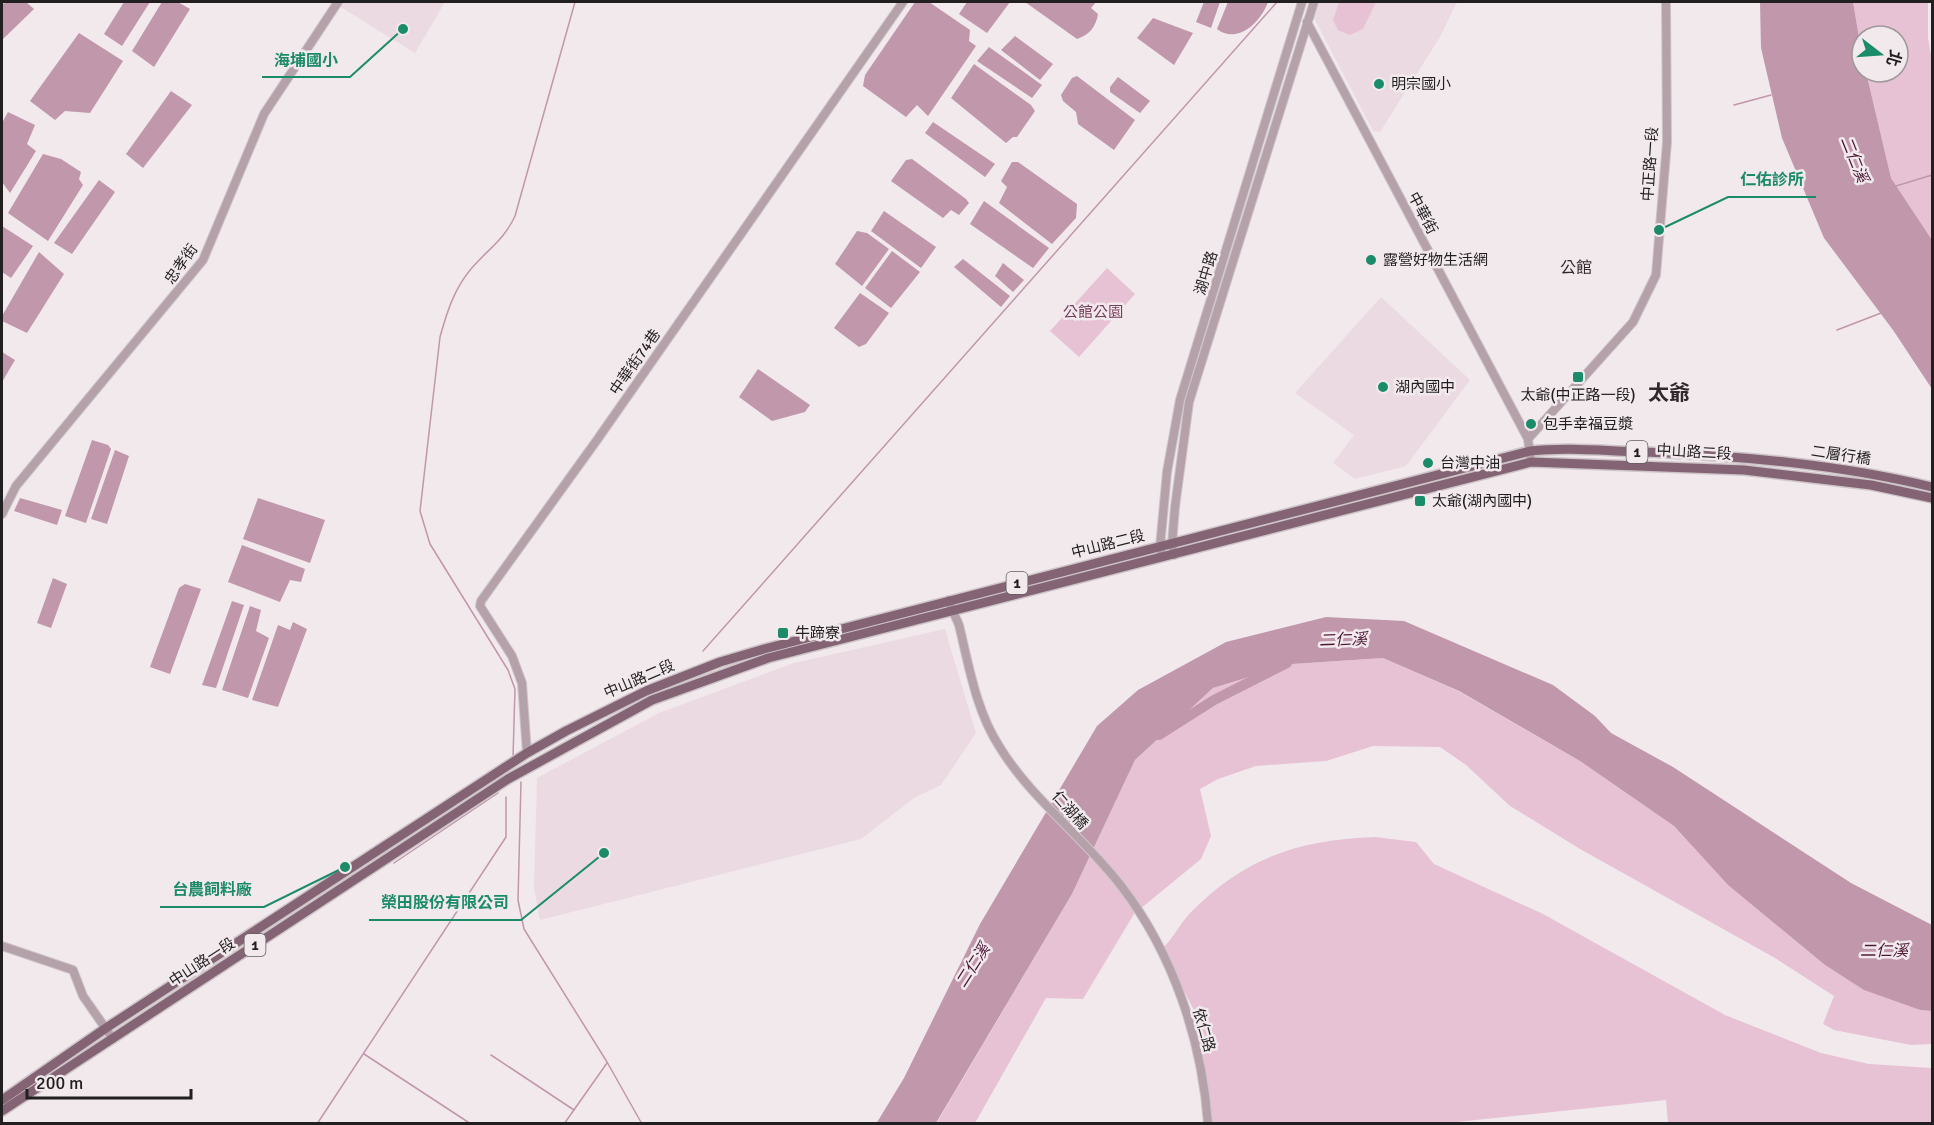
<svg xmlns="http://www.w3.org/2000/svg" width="1934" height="1125" viewBox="0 0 1934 1125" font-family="Signika,'Noto Sans TC',sans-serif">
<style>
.built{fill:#ebdae2}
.green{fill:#e7c2d4}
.water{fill:#c097ab}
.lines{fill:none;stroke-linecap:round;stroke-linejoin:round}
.stream{stroke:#c097ab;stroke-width:1.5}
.river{stroke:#c097ab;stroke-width:10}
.minor-casing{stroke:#cdc5c8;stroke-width:10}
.major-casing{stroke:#cdc5c8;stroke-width:12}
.minor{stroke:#b4a1aa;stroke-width:8}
.major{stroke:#846474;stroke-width:9}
.poi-dot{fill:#1c8b6a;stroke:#f2e9ed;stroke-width:2}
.labels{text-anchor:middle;stroke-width:5;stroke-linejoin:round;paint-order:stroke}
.shield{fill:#f2e9ed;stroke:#605c5e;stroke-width:1.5}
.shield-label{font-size:14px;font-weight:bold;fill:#221f21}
.poi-label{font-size:15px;fill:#221f21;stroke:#f2e9ed;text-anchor:start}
.street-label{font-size:15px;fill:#221f21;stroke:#f2e9ed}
.park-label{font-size:15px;fill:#753d5b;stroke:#f2e9ed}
.water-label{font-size:16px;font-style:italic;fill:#4b1836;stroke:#f2e9ed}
.neighbourhood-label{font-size:16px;fill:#30292c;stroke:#f2e9ed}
.district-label{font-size:21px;font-weight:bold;fill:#30292c;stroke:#f2e9ed}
.leader{fill:none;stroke:#1c8b6a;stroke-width:2}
.callout-dot{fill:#1c8b6a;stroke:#f2e9ed;stroke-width:2}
.callout-label{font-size:16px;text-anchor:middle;font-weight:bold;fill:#1c8b6a;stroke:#f2e9ed;stroke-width:5;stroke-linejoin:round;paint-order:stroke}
</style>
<rect width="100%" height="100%" fill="#f2e9ed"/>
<g class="built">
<polygon points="342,2 445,2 415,53 339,6"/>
<polygon points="1319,2 1457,2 1440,37 1380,132 1373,131 1314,18"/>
<polygon points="1381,297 1470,380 1406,466 1355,479 1333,463 1354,435 1295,393"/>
<polygon points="945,629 976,733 941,785 914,798 861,839 540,920 534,888 537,778 659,713 794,663"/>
</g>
<g class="green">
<polygon points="1339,2 1376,2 1363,29 1350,35 1338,30 1333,20"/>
<polygon points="1853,2 1928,2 1928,38 1932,61 1932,240 1891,178 1866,72 1898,72 1898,36 1862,36 1862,55"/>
<polygon points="1107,268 1135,294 1079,357 1050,331"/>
<polygon points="1383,658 1458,691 1580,761 1674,826 1728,885 1825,965 1865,990 1920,1010 1932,1011 1932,1044 1911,1045 1834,1030 1823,1024 1834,996 1775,958 1580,849 1510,806 1466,765 1440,747 1373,746 1326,761 1256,766 1218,779 1200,789 1211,836 1201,859 1134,914 1083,999 1046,998 975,1123 936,1124 1072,894 1135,760 1213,688 1292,664"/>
<path d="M1375,837L1416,842L1434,864L1543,914L1725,1015L1821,1053L1869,1064L1932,1068V1123H1668L1666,1100L1447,1123H1210L1195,1012L1162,949C1174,938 1181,921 1193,910C1247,856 1301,840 1375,837Z"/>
</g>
<g class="water">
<polygon points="8,2 26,2 34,9 2,40 2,4"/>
<polygon points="124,2 150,2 122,46 104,34"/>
<polygon points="162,2 178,2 190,9 154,67 132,51"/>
<polygon points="915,2 929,2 970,30 969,41 976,46 928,116 917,105 906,117 863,86 865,75"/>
<polygon points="967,2 1010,2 987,33 959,14"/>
<path d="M1025,2H1096L1091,8L1098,14C1096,27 1089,35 1077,39Z"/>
<polygon points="1204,2 1220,2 1211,28 1196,22"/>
<path d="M1228,2H1268C1261,22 1237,45 1217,29Z"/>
<polygon points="1760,2 1853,2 1862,55 1862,72 1866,72 1891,178 1932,240 1932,389 1893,330 1824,238 1782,138 1761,48"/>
<polygon points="1153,18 1193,33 1174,65 1137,38"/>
<polygon points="79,33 123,61 90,113 65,111 55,120 30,101"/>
<polygon points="1015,36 1053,64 1040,80 1001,50"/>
<polygon points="989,47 1042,85 1032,98 977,61"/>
<polygon points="974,64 1031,105 1035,111 1017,137 1013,137 1006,143 951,98"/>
<polygon points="1077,76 1135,120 1114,150 1078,124 1076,112 1063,101 1061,95 1072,78"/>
<polygon points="1118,77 1150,101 1140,113 1110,92 1110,87"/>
<polygon points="171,91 192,105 143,168 126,154"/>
<polygon points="8,112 35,125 27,144 36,151 10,193 2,182 2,123"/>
<polygon points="933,122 995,164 985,177 925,133"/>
<polygon points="43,154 61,159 81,172 79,179 83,185 48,241 8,213"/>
<polygon points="912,159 966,199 969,203 959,215 951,210 943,218 891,181 906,160"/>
<polygon points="1012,162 1018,162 1077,204 1076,218 1052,244 999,203 1007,187 1001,181"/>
<polygon points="99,180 115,192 72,254 54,243"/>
<polygon points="984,201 1049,248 1033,268 970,224"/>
<polygon points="884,211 936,247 921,268 871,231"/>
<polygon points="2,226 33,246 11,278 2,272"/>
<polygon points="857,231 867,233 889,249 862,286 835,264"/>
<polygon points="892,251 920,272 891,308 865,288"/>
<polygon points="39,252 64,274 27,333 2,321 2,316"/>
<polygon points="963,259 1010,296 1001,307 954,267"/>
<polygon points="1003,263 1024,280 1013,292 995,276"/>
<polygon points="860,293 889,313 866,344 859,347 834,328"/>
<polygon points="2,352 15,360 2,382"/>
<polygon points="758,369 810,405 805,412 772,421 739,397"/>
<polygon points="92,440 108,445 111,449 86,523 65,516"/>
<polygon points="115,450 129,456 107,524 91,519"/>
<polygon points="20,498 62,510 57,525 14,511"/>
<polygon points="258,498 325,520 310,563 243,539"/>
<polygon points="242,545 305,569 301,582 290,580 280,602 228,582"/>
<polygon points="53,578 67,584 51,628 37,623"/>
<polygon points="185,584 201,589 170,674 150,667 179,588"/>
<polygon points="232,601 244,605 216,688 202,685"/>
<polygon points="250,606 261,610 256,631 269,638 248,698 222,690"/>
<polygon points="1326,617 1404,621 1553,685 1595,716 1611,733 1673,767 1851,883 1932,925 1932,1011 1920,1010 1864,990 1825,965 1728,885 1674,826 1580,761 1459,691 1383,658 1292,664 1213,688 1135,760 1072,894 936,1123 876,1124 904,1078 980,924 1097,726 1138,690 1226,642"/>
<polygon points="293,622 307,629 278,707 252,700 278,625 290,630"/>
</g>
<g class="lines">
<g class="stream">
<polyline points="1734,105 1771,95"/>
<polyline points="1896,186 1932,175"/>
<polyline points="1837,330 1881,313"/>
<polyline points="703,651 1277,2"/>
<path d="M513,757L515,689L508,670L430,544L420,511L440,337C447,312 454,289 471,269C488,249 504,240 515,216L575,2"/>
<polyline points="521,782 518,900 524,929 607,1062 642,1124"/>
<polyline points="394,863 498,793"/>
<polyline points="364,1054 471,1124"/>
<polyline points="491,1055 574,1110"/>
<polyline points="317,1124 506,837 506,797"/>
<polyline points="564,1124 607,1063"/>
</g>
<polyline class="river" points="1159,735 1214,700 1287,663"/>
<g class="minor-casing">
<g id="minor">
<polyline points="1307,22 1528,439"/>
<polyline points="1531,462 1528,439 1633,322 1656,275 1667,142 1666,2"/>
<polyline points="2,514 16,486 203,260 264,114 338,2"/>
<polyline points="1174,555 1172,544 1175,507 1189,402 1314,2"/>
<polyline points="1162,557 1160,547 1167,472 1180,400 1302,2"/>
<path d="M949,600C951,610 956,617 959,625C969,666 976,710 999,746C1031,799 1084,837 1122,887C1173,954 1202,1040 1208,1124"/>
<polyline points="527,753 522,683 512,656 480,606 481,601 597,440 903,2"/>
<polyline points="2,946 73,970 83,996 113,1039"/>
</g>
</g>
<g class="major-casing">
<g id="major">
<path d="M2,1100L106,1028L527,753L566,731L646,691L720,662L764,649L1530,451C1568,447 1605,451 1643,452C1740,456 1838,464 1932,487"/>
<polyline points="2,1111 508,779 652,700 768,658 1531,462 1744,470 1871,485 1932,498"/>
</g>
</g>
<use href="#minor" class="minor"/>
<use href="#major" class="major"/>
</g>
<g class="poi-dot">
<circle cx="1379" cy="84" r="6"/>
<circle cx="1371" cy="260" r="6"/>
<rect x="1572" y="371" width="12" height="12" rx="3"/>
<circle cx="1383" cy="387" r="6"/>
<circle cx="1531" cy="424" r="6"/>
<circle cx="1428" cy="463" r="6"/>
<rect x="1414" y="495" width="12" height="12" rx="3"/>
<rect x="777" y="627" width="12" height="12" rx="3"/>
</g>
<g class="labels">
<g class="shield">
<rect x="1626.5" y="441" width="21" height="22" rx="4.5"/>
<rect x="1006.5" y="572" width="21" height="22" rx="4.5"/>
<rect x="244.5" y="934" width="21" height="22" rx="4.5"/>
</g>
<g class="shield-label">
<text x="1637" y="457">1</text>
<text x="1017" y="588">1</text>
<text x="255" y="950">1</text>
</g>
<g class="poi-label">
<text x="1391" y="89">明宗國小</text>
<text x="1383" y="265">露營好物生活網</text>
<text x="1395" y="392">湖內國中</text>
<text x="1578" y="400" text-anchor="middle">太爺(中正路一段)</text>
<text x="1543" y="429">包手幸福豆漿</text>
<text x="1440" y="468">台灣中油</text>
<text x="1432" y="506">太爺(湖內國中)</text>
<text x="795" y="638">牛蹄寮</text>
</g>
<g class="street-label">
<text transform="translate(1650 164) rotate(-86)" y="5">中正路一段</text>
<text transform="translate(1423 213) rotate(62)" y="5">中華街</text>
<text transform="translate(181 264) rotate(-55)" y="5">忠孝街</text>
<text transform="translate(1206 273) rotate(-73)" y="5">湖中路</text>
<text transform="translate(635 362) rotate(-55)" y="5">中華街74巷</text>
<text transform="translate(1694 452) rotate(3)" y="5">中山路二段</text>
<text transform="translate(1841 455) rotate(8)" y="5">二層行橋</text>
<text transform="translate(1108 544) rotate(-14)" y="5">中山路二段</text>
<text transform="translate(639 679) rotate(-23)" y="5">中山路二段</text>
<text transform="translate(1070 810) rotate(48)" y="5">仁湖橋</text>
<text transform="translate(202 962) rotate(-33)" y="5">中山路一段</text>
<text transform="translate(1204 1030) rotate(74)" y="5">依仁路</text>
</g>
<g class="park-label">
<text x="1093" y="317">公館公園</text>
</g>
<g class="water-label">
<text transform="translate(1855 159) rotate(68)" y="6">二仁溪</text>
<text transform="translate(1343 639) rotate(-2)" y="6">二仁溪</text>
<text x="1884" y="956">二仁溪</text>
<text transform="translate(972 965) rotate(-57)" y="6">二仁溪</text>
</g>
<g class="neighbourhood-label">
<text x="1576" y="273">公館</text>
</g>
<g class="district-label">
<text x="1669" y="400">太爺</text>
</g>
</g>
<path class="leader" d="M403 29L350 77H262M1659 230L1728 197H1816M345 867L264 907H160M604 853L521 920H369"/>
<g class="callout-dot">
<circle cx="403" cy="29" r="6"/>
<circle cx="1659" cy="230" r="6"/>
<circle cx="345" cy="867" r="6"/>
<circle cx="604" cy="853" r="6"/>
</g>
<g class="callout-label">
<text x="306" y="66">海埔國小</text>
<text x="1772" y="185">仁佑診所</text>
<text x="212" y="895">台農飼料廠</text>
<text x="445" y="908">榮田股份有限公司</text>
</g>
<rect width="1934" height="1125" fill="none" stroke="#221f21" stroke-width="6"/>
<g transform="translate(1880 54) rotate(107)"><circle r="28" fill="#f2e9ed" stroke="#9f989b" stroke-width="1.5"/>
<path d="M0-4.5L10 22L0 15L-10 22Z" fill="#1c8b6a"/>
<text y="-9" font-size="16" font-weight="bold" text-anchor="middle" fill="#221f21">北</text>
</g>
<path d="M27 1089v9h164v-9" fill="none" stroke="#221f21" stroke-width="3"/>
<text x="36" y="1089" font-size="18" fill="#221f21" stroke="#f2e9ed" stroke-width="4.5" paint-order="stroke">200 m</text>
</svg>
